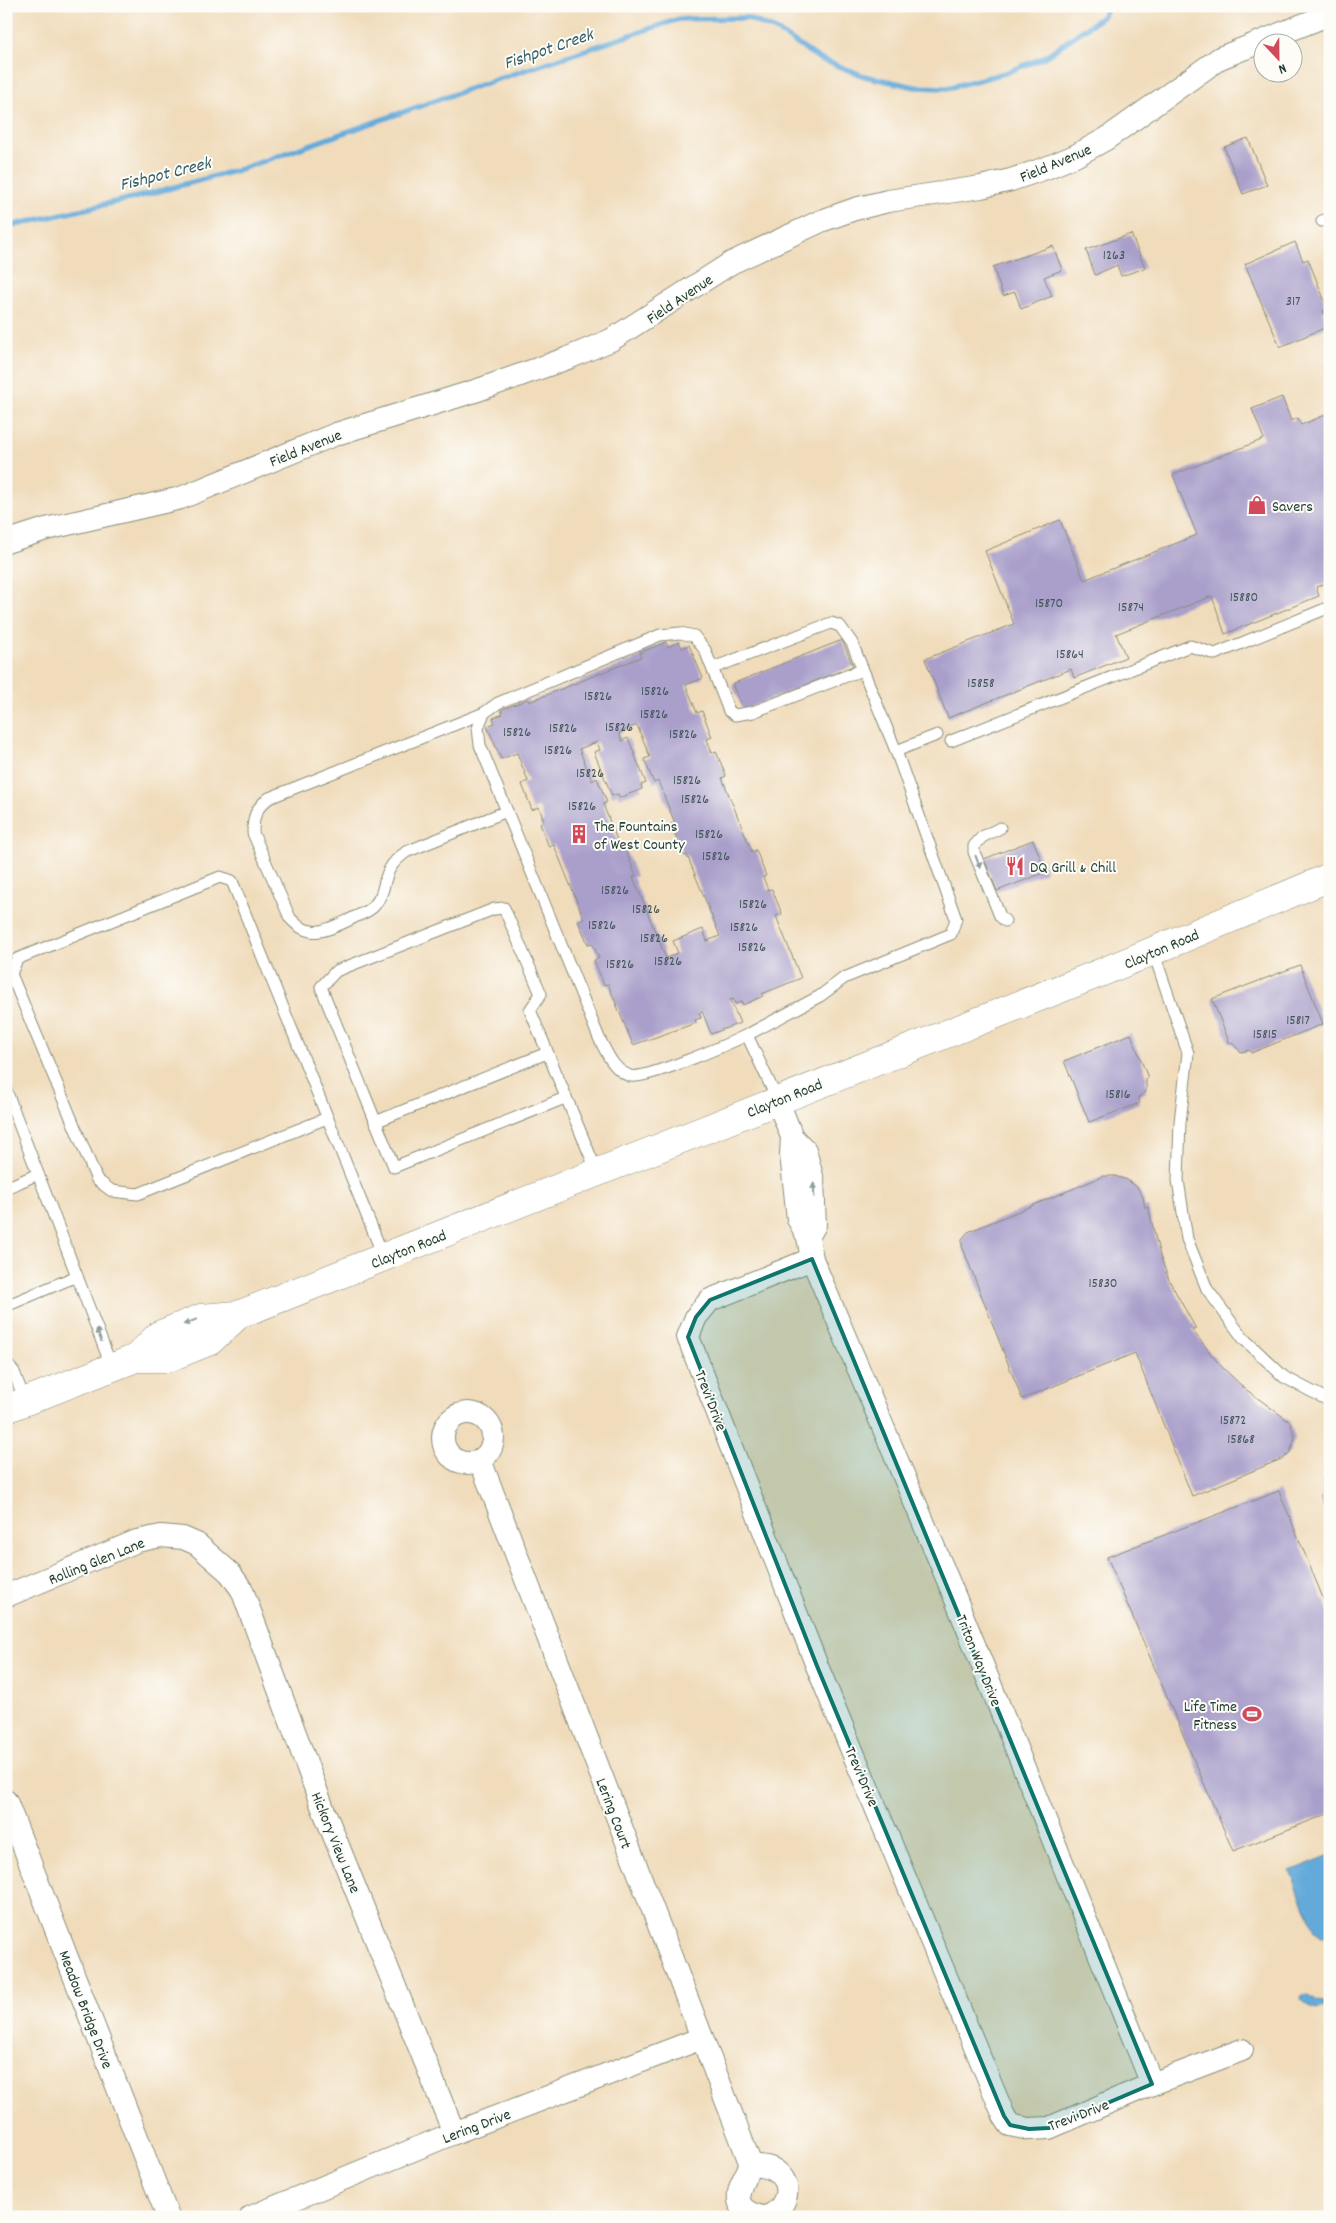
<svg xmlns="http://www.w3.org/2000/svg" width="1336" height="2223" viewBox="0 0 1336 2223" font-family="Dekko,sans-serif">
<style>
.water{fill:#64aada;stroke:#427487}
.lines{fill:none;stroke-linecap:round;stroke-linejoin:round}
.stream{stroke:#64aada;stroke-width:5.5}
.building{fill:#a99fca;fill-rule:evenodd}
.lane-casing{stroke:#888c78;stroke-width:13}
.street-casing{stroke:#888c78;stroke-width:24}
.secondary-casing{stroke:#888c78;stroke-width:29}
.lane{stroke:#fff;stroke-width:11}
.street{stroke:#fff;stroke-width:22}
.secondary{stroke:#fff;stroke-width:28}
.oneway{fill:#8f9e9a}
.marked{fill:#0f766e;fill-opacity:0.2;stroke:#0f766e;stroke-width:4;stroke-linejoin:round}
.labels{text-anchor:middle;stroke-width:4;stroke-linejoin:round;paint-order:stroke}
.number-label{font-size:14px;fill:#42565a}
.street-label{font-size:16px;fill:#1f3d34;stroke:#fdfcf7}
.poi-label{font-size:16px;fill:#1f3d34;stroke:#fdfcf7;text-anchor:start}
.water-label{font-size:18px;font-style:italic;fill:#345e66;stroke:#fdfcf7}
</style>
<rect width="100%" height="100%" fill="#fdfcf7"/>
<filter id="ink" filterUnits="userSpaceOnUse"><feTurbulence type="fractalNoise" baseFrequency=".02" numOctaves="2"/><feDisplacementMap in="SourceGraphic" scale="10" xChannelSelector="R" yChannelSelector="G"/><feConvolveMatrix kernelMatrix="1 2 1 2 8 2 1 2 1" color-interpolation-filters="sRGB"/></filter>
<filter id="wash" filterUnits="userSpaceOnUse"><feTurbulence type="fractalNoise" baseFrequency=".0096" numOctaves="4" result="noise"/><feDisplacementMap in="SourceGraphic" scale="20" xChannelSelector="R" yChannelSelector="G"/><feGaussianBlur stdDeviation="1.12" result="paint"/><feColorMatrix in="noise" values="0 0 0 0 0 0 0 0 0 0 0 0 0 0 0 0 0 1.4 0 .05"/><feComposite in="paint" operator="in"/></filter>
<g filter="url(#wash)">
<rect width="100%" height="100%" fill="#f0dcbb"/>
<g class="water">
<polygon points="1330,1855 1330,1936 1323,1937 1315,1931 1290,1871"/>
<path d="M1306,1994L1318,2001L1325,2002V2007C1317,2012 1307,2006 1301,1999L1302,1995Z"/>
</g>
<g class="lines">
<polyline class="stream" points="6,227 137,197 238,170 486,83 679,19 747,18 776,30 820,59 864,76 915,87 947,88 1005,73 1043,58 1102,17 1109,6"/>
</g>
<g id="blocks">
<g class="building">
<polygon points="1248,138 1267,185 1243,194 1224,147"/>
<polygon points="1131,234 1145,268 1121,276 1117,265 1095,275 1086,250"/>
<polygon points="1295,242 1303,261 1308,259 1328,309 1323,311 1329,326 1280,347 1245,264"/>
<polygon points="1053,246 1062,270 1044,277 1052,296 1021,309 1015,292 1003,296 993,267"/>
<polygon points="1282,397 1291,421 1298,418 1301,425 1330,413 1330,582 1316,587 1319,596 1225,634 1212,596 1116,634 1126,657 1074,678 1071,669 948,718 925,659 1014,624 985,551 1060,520 1084,580 1197,535 1173,475 1264,439 1252,409"/>
<polygon points="842,640 853,666 743,710 732,684"/>
<path d="M666,642L668,647L679,642L682,648L689,645L703,678L686,685L697,713L702,711L712,737L707,739L712,753L716,751L726,776L722,778L752,852L756,850L766,876L763,877L768,890L772,889L782,914L776,916L801,978L762,994L763,996L743,1005L742,1002L735,1004L733,999L730,1000L740,1023L711,1034L702,1011L699,1013L701,1018L695,1020L696,1023L633,1045L608,984L604,985L594,960L599,958L592,943L588,944L578,921L584,919L554,845L549,847L540,824L544,821L539,807L532,810L522,784L528,781L517,753L501,759L487,726L495,723L493,718L503,714L501,710L528,699L529,702L641,657L639,653ZM637,725L650,757L644,759L654,783L658,781L675,823L671,824L684,856L687,855L720,936L707,941L703,929L673,941L678,953L666,958L633,877L636,876L623,844L619,845L603,804L607,802L597,778L592,781L579,749L597,742L600,750L594,752L612,796L618,794L619,798L642,789L641,785L646,783L628,738L622,741L619,733Z"/>
<polygon points="1033,840 1046,872 997,891 984,859"/>
<polygon points="1300,965 1323,1024 1251,1053 1250,1050 1241,1052 1232,1043 1230,1044 1212,999"/>
<polygon points="1131,1034 1148,1078 1146,1079 1146,1092 1138,1097 1140,1103 1089,1122 1064,1061"/>
<polygon points="1104,1176 1115,1176 1127,1180 1137,1187 1143,1197 1145,1208 1148,1207 1160,1256 1169,1280 1196,1329 1192,1330 1220,1365 1244,1388 1290,1422 1295,1438 1290,1452 1284,1458 1192,1496 1135,1353 1022,1399 962,1246 962,1239 968,1232"/>
<polygon points="1279,1491 1330,1615 1330,1813 1233,1851 1107,1557"/>
</g>
</g>
</g>
<g filter="url(#ink)">
<use href="#blocks" fill-opacity="0" stroke="#888c78" stroke-width="1"/>
<g class="lines">
<g class="lane-casing">
<g id="lane">
<polyline points="1322,221 1330,218"/>
<polyline points="713,668 831,623 840,626 852,643 896,751 937,735"/>
<path d="M484,713L269,798C256,808 253,816 253,833L290,918C310,941 327,930 351,919C358,915 369,912 374,906C391,886 377,873 406,852L507,811"/>
<polyline points="951,741 1190,646 1215,654 1330,607"/>
<polyline points="1000,828 982,837 974,846 974,852 1000,916 1005,921"/>
<polyline points="1153,951 1188,1053 1180,1122 1178,1180 1187,1239 1207,1289 1243,1338 1284,1377 1330,1401"/>
<polyline points="747,1035 820,996 844,978 951,934 956,919 896,751"/>
<polyline points="6,1090 112,1368"/>
<polyline points="565,1098 394,1167 321,987 336,971 494,909 504,908 541,994 530,1010 597,1172"/>
<path d="M777,1099L747,1035C728,1044 646,1080 630,1076C613,1070 607,1053 599,1038L480,745L478,728L484,713L498,703L660,635L680,633L694,636L705,650L729,711L735,715L753,712L862,670"/>
<polyline points="327,1118 138,1194 112,1191 97,1180 11,974 17,959 220,877 232,881 384,1258"/>
<polyline points="375,1122 547,1053"/>
<polyline points="6,1188 38,1174"/>
<polyline points="6,1306 77,1276"/>
<polyline points="6,1363 14,1372 25,1401"/>
<polyline points="1330,1468 1327,1496 1330,1504"/>
</g>
</g>
<g class="street-casing">
<g id="street">
<polyline points="6,542 46,529 181,498 336,434 478,390 568,358 611,340 731,263 821,221 855,209 888,201 981,187 1011,180 1046,168 1075,156 1106,139 1220,58 1330,14"/>
<polyline points="777,1099 792,1137 791,1154 798,1219 808,1237 812,1259 952,1590 1152,2084"/>
<polyline points="792,1137 805,1150 813,1180 815,1225 808,1237"/>
<polyline points="812,1259 710,1300 696,1317 688,1337 817,1666 1004,2116 1010,2125 1029,2129 1049,2128 1152,2084 1242,2050"/>
<circle cx="468" cy="1438" r="25"/>
<polyline points="480,1460 751,2165"/>
<polyline points="6,1596 137,1541 161,1536 183,1538 197,1544 230,1573 242,1590 322,1806 454,2133"/>
<polyline points="6,1801 168,2217"/>
<polyline points="251,2217 454,2133 702,2038"/>
<path d="M763,2217C726,2209 739,2187 751,2165C760,2166 771,2166 778,2173C795,2188 784,2211 766,2217"/>
</g>
</g>
<g class="secondary-casing">
<g id="secondary">
<polyline points="136,1358 159,1335 201,1318 238,1315 1105,971 1330,877"/>
<polyline points="6,1409 136,1358 168,1358 210,1341 238,1315"/>
</g>
</g>
<use href="#lane" class="lane"/>
<use href="#street" class="street"/>
<use href="#secondary" class="secondary"/>
</g>
<defs><path id="oneway-solid" d="M-6-.8H1V-3.2L6.5 0L1 3.2V.8H-6Z" transform="scale(1.25)"/></defs>
<g class="oneway">
<use href="#oneway-solid" transform="translate(978 862) rotate(68)"/>
<use href="#oneway-solid" transform="translate(814 1190) rotate(-92)"/>
<use href="#oneway-solid" transform="translate(190 1322) rotate(158)"/>
<use href="#oneway-solid" transform="translate(99 1335) rotate(-111)"/>
</g>
</g>
<path class="marked" d="M812,1259L1152,2084L1049,2128L1029,2129L1010,2125L1004,2116L817,1666L688,1337L696,1317L710,1300Z"/>
<defs>
<g id="shop-bare" transform="scale(1.5)"><path d="M-5-2.5h2.3a2.7 3.5 0 0 1 5.4 0H5L5.5 6h-11ZM-1.5-2.5h3a1.5 2.3 0 0 0-3 0Z" fill="#d1495b" stroke="#fdfcf7" stroke-width="2.5" paint-order="stroke"/></g>
<g id="building-bare" transform="scale(1.5)"><path d="M-4-6H4V6H1V3H-1V6H-4ZM-2.5-4.3h1.7v1.8h-1.7ZM.8-4.3h1.7v1.8H.8ZM-2.5-1h1.7V.8h-1.7ZM.8-1h1.7V.8H.8Z" fill="#d1495b" stroke="#fdfcf7" stroke-width="2.5" paint-order="stroke"/></g>
<g id="restaurant-bare" transform="scale(1.5)"><path d="M-5-6h1v4h1v-4h1v4h1v-4h1v5L-1.5 .5V6h-2V.5L-5-1ZM5-6V6H3V1.5H1.5Q1.5-4 5-6Z" fill="#d1495b" stroke="#fdfcf7" stroke-width="2.5" paint-order="stroke"/></g>
<g id="stadium-bare" transform="scale(1.5)"><path d="M0-5a6.5 5 0 1 0 0 10a6.5 5 0 1 0 0-10ZM-3.5-1.8h7v3.6h-7Z" fill="#d1495b" stroke="#fdfcf7" stroke-width="2.5" paint-order="stroke"/></g>
</defs>
<g fill-rule="evenodd">
<use href="#shop-bare" x="1257" y="505"/>
<use href="#building-bare" x="579" y="834"/>
<use href="#restaurant-bare" x="1015" y="866"/>
<use href="#stadium-bare" x="1252" y="1714"/>
</g>
<g class="labels">
<g class="number-label">
<text x="1114" y="259">1263</text>
<text x="1293" y="305">317</text>
<text x="1244" y="601">15880</text>
<text x="1049" y="607">15870</text>
<text x="1131" y="611">15874</text>
<text x="1070" y="658">15864</text>
<text x="981" y="687">15858</text>
<text x="655" y="695">15826</text>
<text x="598" y="700">15826</text>
<text x="654" y="718">15826</text>
<text x="619" y="731">15826</text>
<text x="563" y="732">15826</text>
<text x="517" y="736">15826</text>
<text x="683" y="738">15826</text>
<text x="558" y="754">15826</text>
<text x="590" y="777">15826</text>
<text x="687" y="784">15826</text>
<text x="695" y="803">15826</text>
<text x="582" y="810">15826</text>
<text x="709" y="838">15826</text>
<text x="716" y="860">15826</text>
<text x="615" y="894">15826</text>
<text x="753" y="908">15826</text>
<text x="646" y="913">15826</text>
<text x="602" y="929">15826</text>
<text x="744" y="931">15826</text>
<text x="654" y="942">15826</text>
<text x="752" y="951">15826</text>
<text x="668" y="965">15826</text>
<text x="620" y="968">15826</text>
<text x="1298" y="1024">15817</text>
<text x="1265" y="1038">15815</text>
<text x="1118" y="1098">15816</text>
<text x="1103" y="1287">15830</text>
<text x="1233" y="1424">15872</text>
<text x="1241" y="1443">15868</text>
</g>
<g class="street-label">
<text transform="translate(1055 162) rotate(-23)" y="6">Field Avenue</text>
<text transform="translate(679 298) rotate(-34)" y="6">Field Avenue</text>
<text transform="translate(305 447) rotate(-22)" y="6">Field Avenue</text>
<text transform="translate(1161 948) rotate(-23)" y="6">Clayton Road</text>
<text transform="translate(784 1097) rotate(-22)" y="6">Clayton Road</text>
<text transform="translate(408 1248) rotate(-22)" y="6">Clayton Road</text>
<text transform="translate(712 1400) rotate(69)" y="6">Trevi Drive</text>
<text transform="translate(96 1560) rotate(-22)" y="6">Rolling Glen Lane</text>
<text transform="translate(980 1660) rotate(68)" y="6">Triton Way Drive</text>
<text transform="translate(863 1776) rotate(67)" y="6">Trevi Drive</text>
<text transform="translate(615 1813) rotate(69)" y="6">Lering Court</text>
<text transform="translate(337 1842) rotate(68)" y="6">Hickory View Lane</text>
<text transform="translate(87 2009) rotate(69)" y="6">Meadow Bridge Drive</text>
<text transform="translate(1078 2114) rotate(-21)" y="6">Trevi Drive</text>
<text transform="translate(476 2125) rotate(-21)" y="6">Lering Drive</text>
</g>
<g class="poi-label">
<text x="1272" y="511">Savers</text>
<text x="594" y="831">The Fountains<tspan x="594" dy="18">of West County</tspan></text>
<text x="1030" y="872">DQ Grill &amp; Chill</text>
<text x="1237" y="1711" text-anchor="end">Life Time<tspan x="1237" dy="18">Fitness</tspan></text>
</g>
<g class="water-label">
<text transform="translate(548 48) rotate(-19)" y="6">Fishpot Creek</text>
<text transform="translate(165 173) rotate(-14)" y="6">Fishpot Creek</text>
</g>
</g>
<rect width="1336" height="2223" fill="none" stroke="#fdfcf7" stroke-width="25"/>
<g transform="translate(1278 58) rotate(158)"><circle r="24" fill="#fdfcf7" stroke="#a4b0a9"/>
<path d="M0-4L9 19L0 12L-9 19Z" fill="#d1495b"/>
<text y="-8" font-size="14" font-weight="bold" text-anchor="middle" fill="#1f3d34">N</text>
</g>
</svg>
